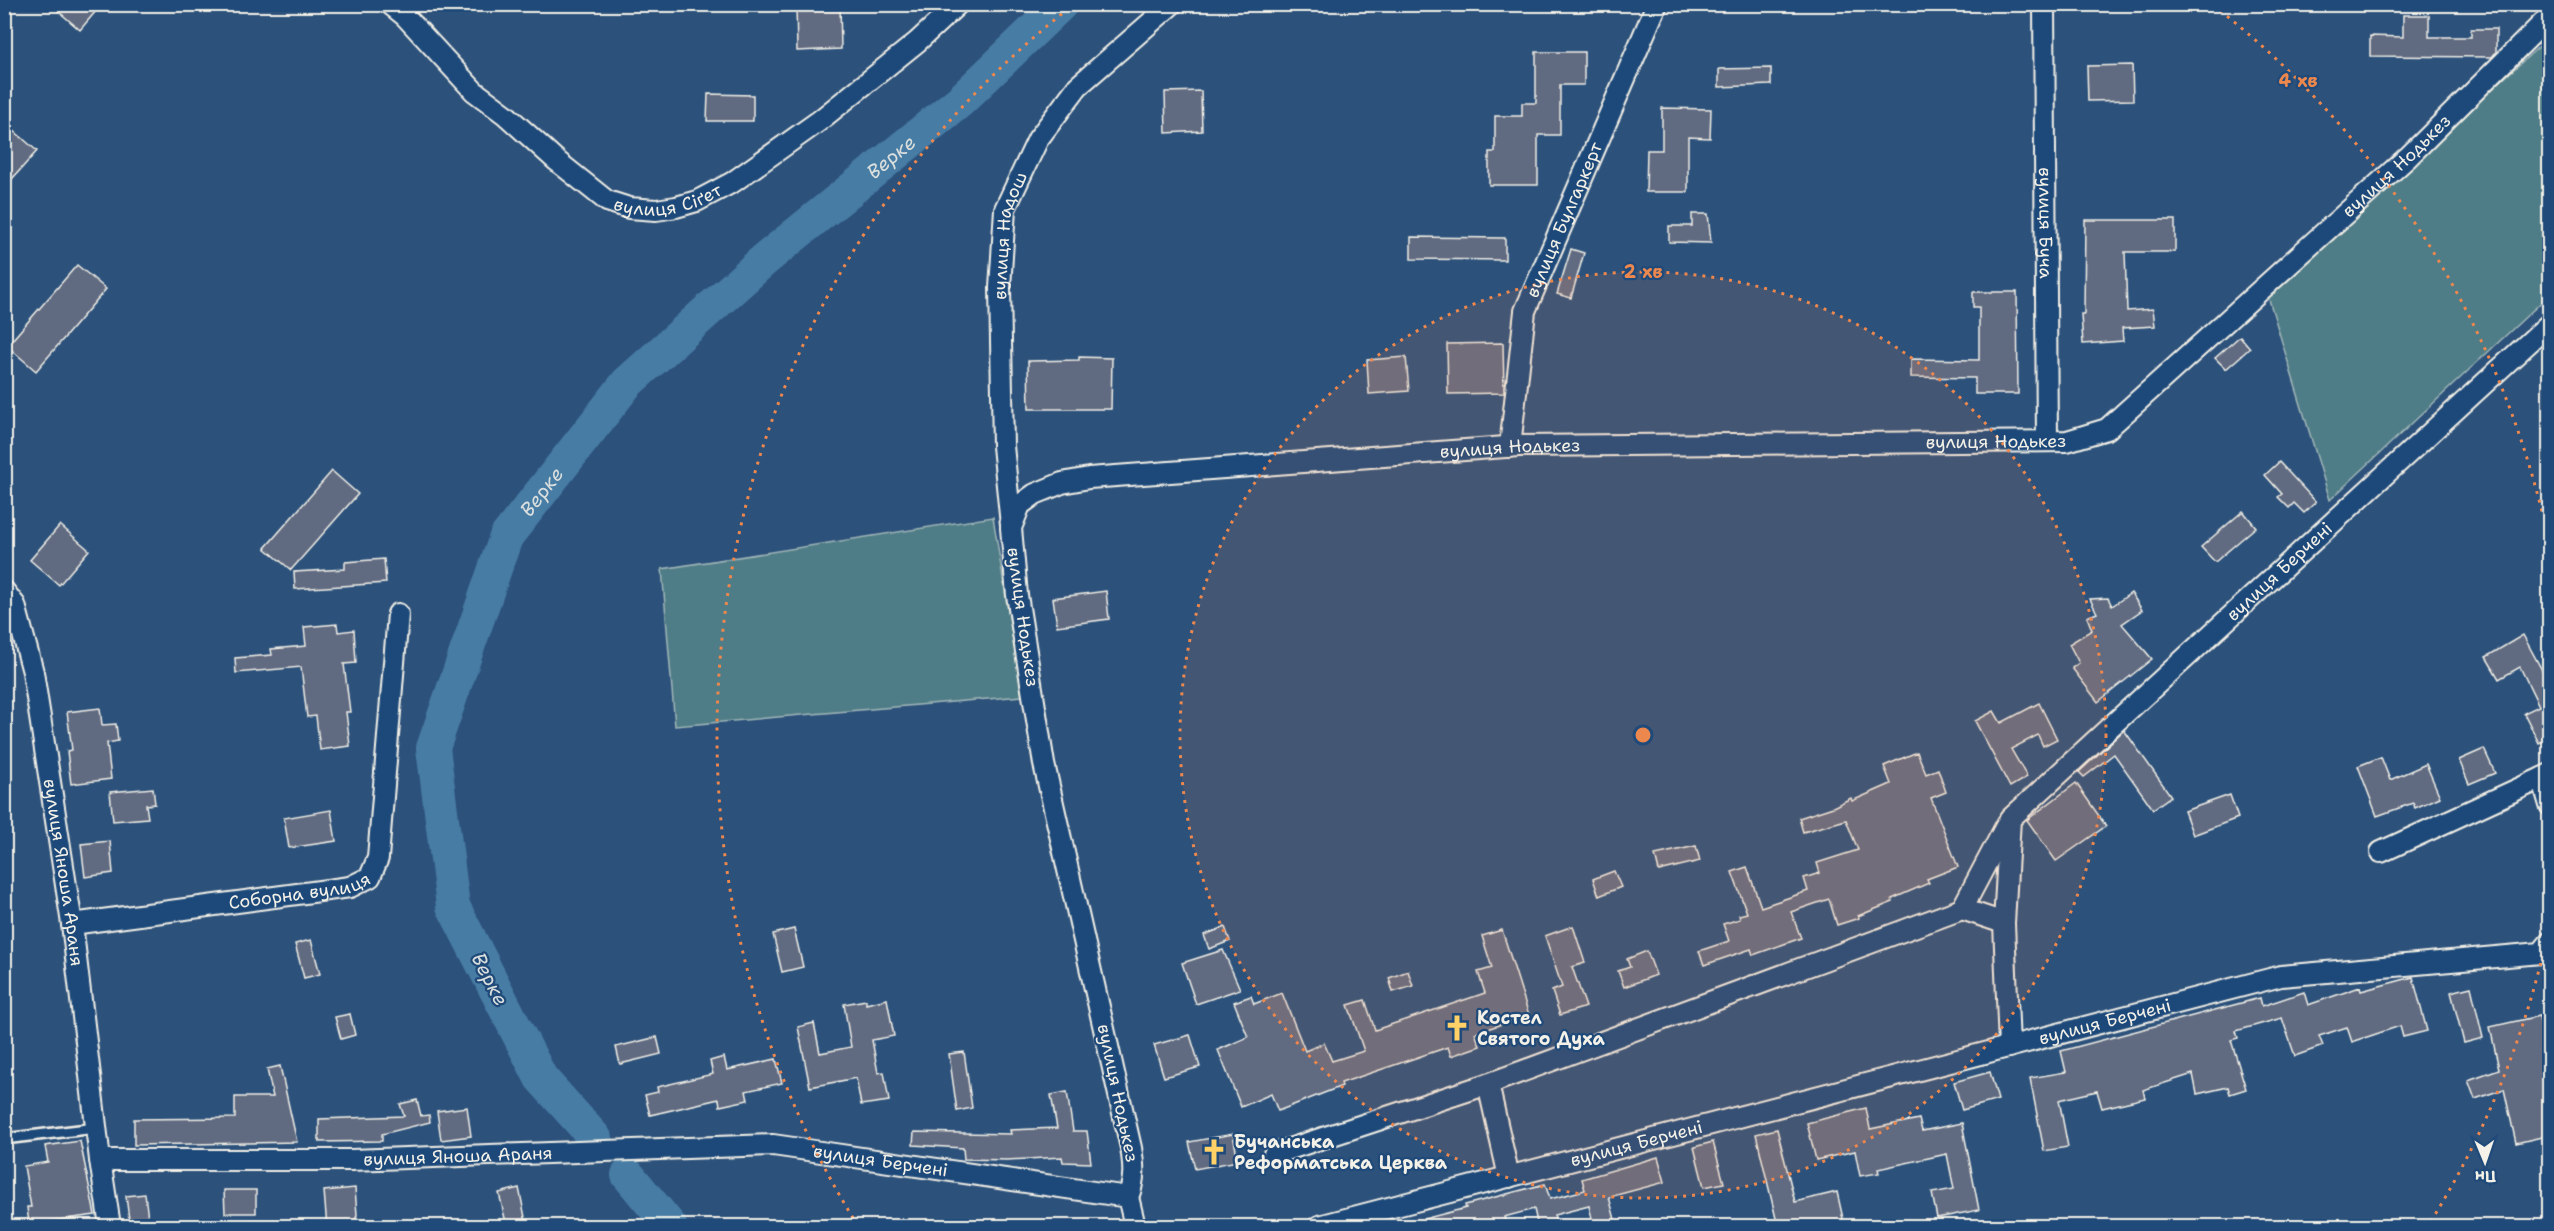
<svg xmlns="http://www.w3.org/2000/svg" width="2554" height="1231" viewBox="0 0 2554 1231" font-family="'Shantell Sans',sans-serif">
<style>
.green{fill:#507d87;stroke:#a2b7b8;stroke-width:1.5}
.lines{fill:none;stroke-linecap:round;stroke-linejoin:round}
.river{stroke:#477ca4;stroke-width:34}
.building{fill:#606b81;stroke:#f4f1e8;stroke-width:1.5}
.lane-casing{stroke:#f4f1e8;stroke-width:14}
.street-casing{stroke:#f4f1e8;stroke-width:24}
.lane{stroke:#1f4a7a;stroke-width:9}
.street{stroke:#1f4a7a;stroke-width:20}
.ring{fill:none;stroke:#ec874e;stroke-width:3;stroke-dasharray:3 6}
.labels{text-anchor:middle;stroke-width:4.5;stroke-linejoin:round;paint-order:stroke}
.street-label{font-size:18px;fill:#f4f1e8;stroke:#1f4a7a}
.poi-label{font-size:18px;font-weight:bold;fill:#f4f1e8;stroke:#1f4a7a;text-anchor:start}
.water-label{font-size:20px;font-style:italic;fill:#dadfde;stroke:#1f4a7a}
.centre{fill:#ec874e;stroke:#1f4a7a;stroke-width:3}
.ring-label{font-size:18px;text-anchor:middle;font-weight:bold;fill:#ec874e;stroke:#1f4a7a;stroke-width:4.5;stroke-linejoin:round;paint-order:stroke}
</style>
<rect width="100%" height="100%" fill="#2c517b"/>
<filter id="ink" filterUnits="userSpaceOnUse"><feTurbulence type="fractalNoise" baseFrequency=".0167" numOctaves="2"/><feDisplacementMap in="SourceGraphic" scale="12" xChannelSelector="R" yChannelSelector="G"/><feConvolveMatrix kernelMatrix="1 2 1 2 8 2 1 2 1" color-interpolation-filters="sRGB"/></filter>
<g filter="url(#ink)">
<g class="green">
<polygon points="2544,42 2550,59 2549,295 2330,500 2267,293"/>
<polygon points="993,517 1022,696 675,726 662,569"/>
</g>
<g class="lines">
<g class="river">
<path id="s1" d="M595,1138L541,1078L453,906L433,748L506,537L627,383L763,261L960,101L1061,4"/>
<polyline points="628,1175 670,1226"/>
</g>
</g>
<g class="building">
<polygon points="50,4 102,4 80,30"/>
<polygon points="796,4 840,4 841,49 797,51"/>
<polygon points="2403,15 2429,15 2429,37 2471,37 2471,29 2496,29 2496,52 2492,57 2370,56 2370,36 2403,37"/>
<polygon points="1536,52 1584,52 1584,85 1560,85 1560,135 1538,135 1538,185 1489,185 1489,152 1495,152 1495,116 1522,116 1522,103 1536,103"/>
<polygon points="2132,65 2133,100 2088,101 2087,66"/>
<polygon points="1771,68 1771,85 1719,87 1719,69"/>
<polygon points="1201,91 1202,131 1166,133 1165,92"/>
<polygon points="708,94 753,95 753,121 707,121"/>
<polygon points="1662,108 1711,109 1710,138 1688,137 1688,192 1646,192 1647,150 1662,150"/>
<polygon points="4,122 37,151 4,188"/>
<polygon points="1692,214 1708,214 1711,243 1669,242 1669,226 1692,226"/>
<polygon points="2085,220 2175,220 2175,252 2125,252 2127,311 2153,309 2155,326 2122,328 2123,341 2083,344 2081,314 2084,314"/>
<polygon points="1411,237 1505,238 1505,260 1411,259"/>
<polygon points="1571,249 1584,253 1571,298 1557,294"/>
<polygon points="77,265 106,289 36,371 7,346"/>
<polygon points="1973,292 2017,292 2018,394 1975,394 1975,378 1911,377 1911,359 1979,360 1979,307 1973,307"/>
<polygon points="2240,336 2250,348 2226,369 2215,358"/>
<polygon points="1503,343 1504,393 1448,394 1447,344"/>
<polygon points="1079,357 1112,358 1111,409 1029,409 1028,361 1079,360"/>
<polygon points="1406,357 1409,391 1369,394 1367,360"/>
<polygon points="2279,462 2316,502 2304,513 2294,503 2289,508 2278,497 2282,494 2265,475"/>
<polygon points="332,471 358,494 291,570 265,548"/>
<polygon points="2243,511 2256,527 2215,562 2201,547"/>
<polygon points="60,525 89,550 59,585 30,560"/>
<polygon points="384,559 386,583 295,589 294,572 345,569 345,562"/>
<polygon points="1106,591 1109,619 1057,626 1053,598"/>
<polygon points="2131,593 2142,610 2122,624 2152,659 2098,702 2072,668 2079,663 2069,644 2092,630 2087,617 2097,613 2090,599 2108,598 2112,606"/>
<polygon points="337,624 338,632 354,630 356,663 344,664 350,712 346,712 350,746 320,750 316,716 307,717 301,667 236,673 235,658 272,655 271,649 306,646 304,627"/>
<polygon points="2523,635 2550,685 2550,737 2539,743 2524,713 2539,706 2520,667 2499,679 2486,657"/>
<polygon points="2039,703 2057,739 2043,746 2038,735 2011,749 2027,777 2010,787 1975,721 1994,711 2001,723"/>
<polygon points="100,708 102,725 116,724 118,741 107,743 111,779 71,784 67,751 72,750 67,712"/>
<polygon points="2124,730 2171,796 2153,809 2114,754 2084,777 2079,772"/>
<polygon points="2484,749 2495,773 2469,784 2459,760"/>
<polygon points="1917,752 1926,774 1938,769 1946,792 1931,798 1958,867 1927,879 1929,883 1892,899 1893,902 1858,916 1859,918 1837,925 1829,899 1791,912 1801,938 1753,955 1751,949 1704,965 1699,951 1729,941 1723,924 1740,919 1739,915 1747,913 1732,872 1747,867 1761,907 1808,891 1804,878 1820,873 1817,863 1858,850 1846,820 1803,832 1799,818 1833,807 1851,798 1852,801 1891,784 1884,766"/>
<polygon points="2381,757 2390,780 2426,764 2440,797 2415,808 2413,803 2377,816 2358,766"/>
<polygon points="2076,783 2106,826 2056,861 2027,820"/>
<polygon points="153,788 155,804 146,805 148,818 113,821 110,792"/>
<polygon points="2230,795 2238,818 2193,835 2184,811"/>
<polygon points="331,810 336,841 289,848 284,818"/>
<polygon points="110,841 113,873 85,877 81,844"/>
<polygon points="1696,846 1700,861 1659,871 1655,855"/>
<polygon points="1614,871 1621,887 1599,896 1593,879"/>
<polygon points="1573,926 1585,963 1572,967 1586,1007 1560,1015 1552,991 1562,987 1545,936"/>
<polygon points="1225,927 1230,941 1209,949 1204,935"/>
<polygon points="794,929 803,967 782,972 773,934"/>
<polygon points="1502,930 1529,1015 1475,1033 1480,1046 1451,1056 1448,1047 1341,1083 1342,1086 1278,1111 1271,1094 1241,1107 1218,1050 1248,1037 1234,1002 1251,996 1254,1004 1282,993 1305,1051 1324,1043 1332,1061 1364,1051 1348,1005 1365,1000 1375,1030 1485,993 1478,972 1492,968 1482,936"/>
<polygon points="311,940 320,974 304,978 295,944"/>
<polygon points="1223,950 1240,989 1196,1004 1182,963"/>
<polygon points="1647,951 1656,975 1624,987 1618,971 1630,967 1627,959"/>
<polygon points="1408,971 1413,986 1393,992 1389,978"/>
<polygon points="2413,977 2427,1031 2403,1037 2400,1026 2352,1042 2347,1027 2319,1036 2323,1046 2295,1056 2282,1018 2236,1031 2238,1038 2231,1040 2246,1089 2230,1094 2228,1087 2197,1094 2193,1074 2143,1090 2145,1098 2102,1108 2097,1091 2059,1100 2068,1147 2044,1151 2030,1078 2066,1072 2061,1051 2260,998 2262,1006 2304,992 2308,1005 2360,987 2361,991"/>
<polygon points="2471,987 2483,1038 2464,1043 2451,992"/>
<polygon points="887,999 894,1036 872,1040 878,1073 884,1072 889,1101 861,1105 856,1078 810,1087 798,1027 814,1023 820,1053 851,1047 844,1004 866,1000 866,1004"/>
<polygon points="350,1014 355,1035 341,1039 335,1017"/>
<polygon points="2539,1016 2546,1046 2550,1045 2550,1135 2516,1143 2504,1089 2475,1099 2468,1080 2499,1069 2490,1027"/>
<polygon points="1190,1035 1200,1067 1164,1077 1154,1045"/>
<polygon points="657,1037 661,1054 620,1064 616,1047"/>
<polygon points="964,1052 972,1108 957,1111 949,1054"/>
<polygon points="724,1057 727,1070 776,1059 782,1083 746,1091 748,1100 720,1106 719,1099 650,1115 645,1095 658,1092 657,1087 713,1074 710,1061"/>
<polygon points="280,1066 297,1142 134,1145 134,1119 235,1118 235,1097 273,1097 267,1069"/>
<polygon points="1990,1072 1998,1100 1962,1110 1954,1082"/>
<polygon points="1067,1092 1073,1131 1087,1131 1091,1163 1063,1162 1062,1157 1007,1160 964,1159 963,1148 913,1145 914,1132 1011,1134 1010,1130 1057,1128 1051,1095"/>
<polygon points="417,1100 421,1116 429,1115 430,1122 382,1134 382,1141 319,1142 319,1119 404,1116 400,1104"/>
<polygon points="467,1107 471,1136 441,1140 437,1111"/>
<polygon points="1866,1108 1870,1129 1919,1119 1922,1131 1962,1123 1979,1210 1937,1218 1932,1193 1954,1189 1947,1154 1878,1169 1879,1173 1860,1176 1855,1151 1816,1160 1807,1123"/>
<polygon points="1777,1129 1795,1202 1837,1192 1844,1223 1829,1227 1778,1227 1756,1134"/>
<polygon points="1233,1134 1238,1161 1195,1169 1189,1142"/>
<polygon points="80,1141 95,1215 29,1224 27,1207 31,1207 24,1166 48,1162 45,1146"/>
<polygon points="1713,1142 1724,1183 1704,1187 1694,1147"/>
<polygon points="1658,1157 1665,1182 1609,1197 1617,1227 1594,1227 1589,1206 1554,1215 1557,1227 1538,1227 1534,1209 1504,1217 1506,1227 1417,1227 1416,1221 1466,1208 1465,1205 1545,1184 1550,1199 1585,1190 1582,1179"/>
<polygon points="355,1188 357,1215 353,1227 327,1227 324,1191"/>
<polygon points="519,1188 527,1227 507,1227 499,1193"/>
<polygon points="224,1190 256,1190 256,1213 225,1213"/>
<polygon points="145,1194 149,1227 130,1227 126,1196"/>
</g>
<g class="lines">
<g class="lane-casing">
<polyline id="lane" points="4,1139 96,1128"/>
</g>
<g class="street-casing">
<g id="street">
<path id="s2" d="M390,4L405,16L474,91L506,115L557,161L607,201L629,208L656,210L676,207L697,201L733,182L819,121L917,42L958,4"/>
<path id="s3" d="M2044,4L2047,441"/>
<path id="s4" d="M1510,447L1525,311L1657,4"/>
<path id="s5" d="M1011,525L1003,446L1000,288L1005,209L1038,139L1078,86L1172,4"/>
<path id="s6" d="M4,591L15,605L33,672L72,924L100,1160L110,1226"/>
<polyline points="2550,774 2542,778 2550,805"/>
<polyline points="2381,852 2542,778"/>
<polyline points="1962,909 2007,824"/>
<path id="s7" d="M72,924L350,887L370,877L378,858L398,614"/>
<path id="s8" d="M2009,1047L2004,923L2010,819L2550,323"/>
<polyline points="1274,1154 1488,1084"/>
<path id="s9" d="M100,1160H351L773,1145L1128,1197L1135,1226"/>
<polyline points="1509,1177 1488,1084 1962,909 2004,923"/>
<path id="s10" d="M1128,1197C1135,1180 1134,1166 1131,1148L1044,764L1017,595L1011,528L1020,505L1035,494L1062,483L1089,478L1519,446L2067,441L2107,429L2408,157L2550,16"/>
<path id="s11" d="M1319,1226L2281,976L2541,953L2550,942"/>
</g>
</g>
<use href="#lane" class="lane"/>
<use href="#street" class="street"/>
</g>
</g>
<circle cx="1643" cy="735" r="463" fill="#ec874e" fill-opacity=".12"/>
<g class="ring">
<circle cx="1643" cy="735" r="463"/>
<path d="M2549 928A926 926 0 0 1 2428 1226M858 1226A926 926 0 0 1 1073 5M2213 5A926 926 0 0 1 2549 542"/>
</g>
<defs>
<g id="church-bare" transform="scale(2.07)"><path d="M-1.2-6h2.4v3.5h3.3v2.4h-3.3V6h-2.4V-.1h-3.3v-2.4h3.3Z" fill="#ffd166" stroke="#1f4a7a" stroke-width="2.5" paint-order="stroke"/></g>
</defs>
<g fill-rule="evenodd">
<use href="#church-bare" x="1457" y="1028"/>
<use href="#church-bare" x="1214" y="1152"/>
</g>
<g class="labels">
<g class="street-label">
<text dy="6" stroke="none"><textPath href="#s10" startOffset="2194">вулиця Нодькез</textPath></text>
<text dy="6" stroke="none"><textPath href="#s2" startOffset="357">вулиця Сіґет</textPath></text>
<text dy="6" stroke="none"><textPath href="#s4" startOffset="236">вулиця Булгаркерт</textPath></text>
<text dy="6" stroke="none"><textPath href="#s3" startOffset="219">вулиця Буча</textPath></text>
<text dy="6" stroke="none"><textPath href="#s5" startOffset="291">вулиця Надош</textPath></text>
<text dy="6" stroke="none"><textPath href="#s10" startOffset="1690">вулиця Нодькез</textPath></text>
<text dy="6" stroke="none"><textPath href="#s10" startOffset="1204">вулиця Нодькез</textPath></text>
<text dy="6" stroke="none"><textPath href="#s8" startOffset="594">вулиця Берчені</textPath></text>
<text transform="translate(1023 617) rotate(82)" y="6">вулиця Нодькез</text>
<text dy="6" stroke="none"><textPath href="#s6" startOffset="290">вулиця Яноша Араня</textPath></text>
<text dy="6" stroke="none"><textPath href="#s7" startOffset="230">Соборна вулиця</textPath></text>
<text dy="6" stroke="none"><textPath href="#s11" startOffset="812">вулиця Берчені</textPath></text>
<text transform="translate(1118 1093) rotate(78)" y="6">вулиця Нодькез</text>
<text dy="6" stroke="none"><textPath href="#s11" startOffset="328">вулиця Берчені</textPath></text>
<text dy="6" stroke="none"><textPath href="#s9" startOffset="358">вулиця Яноша Араня</textPath></text>
<text dy="6" stroke="none"><textPath href="#s9" startOffset="782">вулиця Берчені</textPath></text>
</g>
<g class="poi-label">
<text x="1477" y="1024">Костел<tspan x="1477" dy="21">Святого Духа</tspan></text>
<text x="1234" y="1148">Бучанська<tspan x="1234" dy="21">Реформатська Церква</tspan></text>
</g>
<g class="water-label">
<text dy="7" stroke="none"><textPath href="#s1" startOffset="1200">Верке</textPath></text>
<text dy="7" stroke="none"><textPath href="#s1" startOffset="714">Верке</textPath></text>
<text transform="translate(490 979) rotate(63)" y="7">Верке</text>
</g>
</g>
<circle cx="1643" cy="735" r="9" class="centre"/>
<g class="ring-label">
<text x="2298" y="87">4 хв</text>
<text x="1643" y="278">2 хв</text>
</g>
<rect width="2554" height="1231" fill="none" stroke="#1f4a7a" stroke-width="24"/>
<rect x="12" y="12" width="2530" height="1207" fill="none" stroke="#f4f1e8" stroke-width="2" filter="url(#ink)"/>
<g transform="translate(2485 1162) rotate(178)" stroke="#1f4a7a" stroke-width="4.5" paint-order="stroke">
<path d="M0-4.5L10 22L0 15L-10 22Z" fill="#f4f1e8"/>
<text y="-9" font-size="16" font-weight="bold" text-anchor="middle" fill="#f4f1e8">Пн</text>
</g>
</svg>
